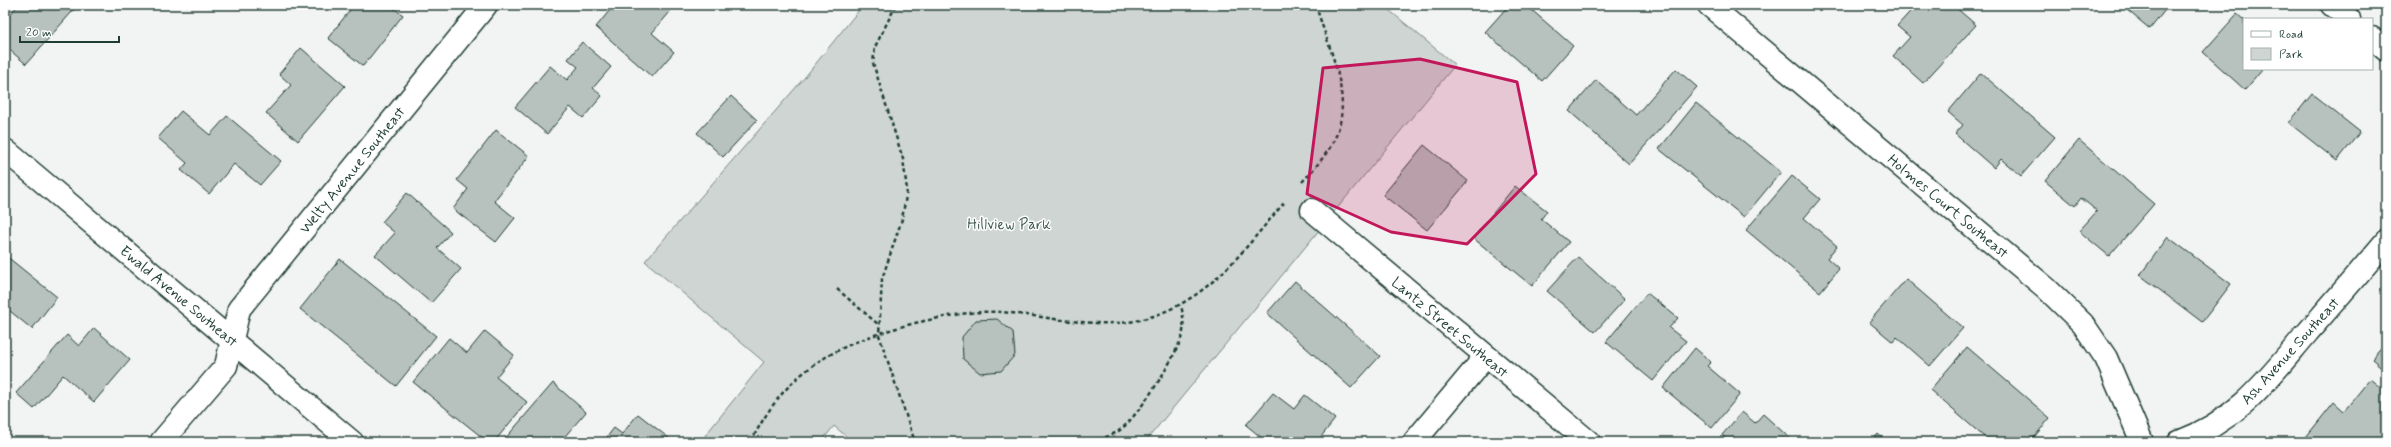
<svg xmlns="http://www.w3.org/2000/svg" width="2391" height="447" viewBox="0 0 2391 447" font-family="Mynerve,sans-serif">
<style>
.green{fill:#ced5d3;stroke:#768984}
.building{fill:#b7c1bd;stroke:#1f3d34}
.lines{fill:none;stroke-linecap:round;stroke-linejoin:round}
.minor-casing{stroke:#1f3d34;stroke-width:25}
.path{stroke:#1f3d34;stroke-width:2.5;stroke-dasharray:4 3;stroke-linecap:butt}
.minor{stroke:#fff;stroke-width:22}
.marked{fill:#c2185b;fill-opacity:0.2;stroke:#c2185b;stroke-width:3;stroke-linejoin:round}
.labels{text-anchor:middle;stroke-width:3;stroke-linejoin:round;paint-order:stroke}
.street-label{font-size:15px;fill:#1f3d34;stroke:#fff}
.park-label{font-size:15px;fill:#425b54;stroke:#fff}
</style>
<rect width="100%" height="100%" fill="#f2f3f3"/>
<filter id="ink" filterUnits="userSpaceOnUse"><feTurbulence type="fractalNoise" baseFrequency=".025" numOctaves="2"/><feDisplacementMap in="SourceGraphic" scale="8" xChannelSelector="R" yChannelSelector="G"/><feConvolveMatrix kernelMatrix="1 2 1 2 8 2 1 2 1" color-interpolation-filters="sRGB"/></filter>
<g filter="url(#ink)">
<polygon class="green" points="863,5 1383,5 1455,65 1145,442 853,442 834,426 821,442 700,442 764,362 645,261 805,77"/>
<g class="building">
<polygon points="18,5 78,5 26,64 5,46 5,21"/>
<polygon points="354,5 389,5 403,15 363,66 328,38"/>
<polygon points="614,5 676,5 652,33 674,52 652,77 596,27"/>
<polygon points="1509,5 1526,5 1573,46 1542,81 1485,32"/>
<polygon points="1916,5 1953,5 1976,25 1923,83 1893,56 1910,37 1897,26"/>
<polygon points="2121,5 2169,5 2150,29"/>
<polygon points="2237,14 2244,20 2244,69 2263,69 2245,90 2203,52"/>
<polygon points="582,42 611,67 593,88 602,96 583,118 570,107 547,134 515,107 550,66 567,80 578,67 568,59"/>
<polygon points="301,48 345,86 298,141 266,113 291,85 279,74"/>
<polygon points="1676,69 1697,87 1629,164 1569,111 1596,80 1636,115"/>
<polygon points="1981,73 2055,137 2021,176 2001,159 1994,168 1955,134 1963,125 1948,112"/>
<polygon points="2312,94 2360,132 2337,161 2289,123"/>
<polygon points="731,96 757,120 723,157 697,133"/>
<polygon points="1696,103 1781,172 1744,217 1659,149"/>
<polygon points="181,111 210,135 227,116 281,161 260,185 234,164 209,194 181,170 187,163 158,138"/>
<polygon points="496,130 529,156 494,201 515,218 496,242 453,209 468,189 457,180"/>
<polygon points="2079,140 2154,204 2109,256 2079,231 2097,211 2081,198 2075,206 2045,181"/>
<polygon points="1424,145 1468,181 1427,230 1383,195"/>
<polygon points="1792,176 1820,199 1804,218 1837,246 1827,258 1839,269 1820,292 1746,230"/>
<polygon points="1515,186 1547,211 1541,219 1569,242 1532,286 1473,238"/>
<polygon points="407,193 451,232 437,248 461,269 431,303 375,255 395,233 382,222"/>
<polygon points="2168,237 2231,284 2202,322 2140,275"/>
<polygon points="5,255 57,297 32,329 5,307"/>
<polygon points="1578,257 1625,299 1595,332 1547,291"/>
<polygon points="340,259 436,336 396,386 300,309"/>
<polygon points="1906,279 1963,328 1930,366 1897,337 1893,342 1869,322"/>
<polygon points="1295,281 1380,356 1351,388 1267,313"/>
<polygon points="1647,293 1678,318 1669,328 1686,341 1653,381 1606,342"/>
<polygon points="997,319 1013,332 1015,355 1001,371 980,373 963,359 962,337 976,320"/>
<polygon points="94,328 130,360 94,402 63,375 34,409 16,393 67,335 79,346"/>
<polygon points="485,331 514,355 496,377 527,402 494,442 488,442 413,382 449,338 467,353"/>
<polygon points="2386,343 2386,371 2372,359"/>
<polygon points="1967,347 2050,418 2030,442 2019,442 2015,438 2012,442 1990,442 1930,390"/>
<polygon points="1695,348 1711,362 1707,366 1740,394 1712,428 1663,388"/>
<polygon points="2370,379 2386,392 2386,440 2384,442 2302,442 2334,402 2344,411"/>
<polygon points="553,383 586,412 560,442 507,442 504,440"/>
<polygon points="1273,393 1294,409 1305,395 1335,419 1317,442 1267,442 1246,425"/>
<polygon points="1742,412 1755,423 1763,414 1794,442 1730,442 1722,435"/>
<polygon points="638,414 670,439 667,442 603,442 614,428 622,434"/>
<polygon points="1878,434 1887,442 1871,442"/>
</g>
<g class="lines">
<g class="minor-casing">
<g id="minor">
<polyline points="1709,5 2046,288 2083,324 2106,358 2142,442"/>
<polyline points="2332,5 2349,19"/>
<polyline points="2372,38 2386,50"/>
<polyline points="5,150 352,442"/>
<polyline points="1312,210 1589,442"/>
<polyline points="161,442 226,366 239,309 486,5"/>
<polyline points="1414,442 1485,357"/>
<path d="M2179,442C2240,419 2266,381 2307,333C2333,303 2360,272 2386,241"/>
</g>
</g>
<g class="path">
<polyline points="896,5 875,47 873,63 903,159 907,190 902,219 882,279 879,335 915,442"/>
<path d="M1302,182C1313,170 1324,158 1332,144C1357,99 1328,50 1316,5"/>
<polyline points="837,289 879,325"/>
<path d="M751,442C787,368 838,343 915,323C943,317 973,310 1002,312C1044,316 1106,331 1147,318C1211,299 1242,251 1284,203"/>
<path d="M1092,442C1101,438 1112,436 1120,430C1138,417 1179,353 1183,332C1184,322 1183,314 1181,305"/>
</g>
<use href="#minor" class="minor"/>
</g>
</g>
<path class="marked" d="M1420,59L1517,82L1536,174L1467,244L1391,232L1307,194L1323,68Z"/>
<g class="labels">
<g class="street-label">
<text transform="translate(352 170) rotate(-51)" y="5">Welty Avenue Southeast</text>
<text transform="translate(1948 206) rotate(40)" y="5">Holmes Court Southeast</text>
<text transform="translate(179 296) rotate(40)" y="5">Ewald Avenue Southeast</text>
<text transform="translate(1450 327) rotate(40)" y="5">Lantz Street Southeast</text>
<text transform="translate(2290 351) rotate(-48)" y="5">Ash Avenue Southeast</text>
</g>
<g class="park-label">
<text x="1009" y="229">Hillview Park</text>
</g>
</g>
<rect width="2391" height="447" fill="none" stroke="#fff" stroke-width="20"/>
<rect x="10" y="10" width="2371" height="427" fill="none" stroke="#1f3d34" stroke-width="1.5" filter="url(#ink)"/>
<rect x="2243" y="18" width="130" height="52" fill="#ffffff" stroke="#a5b1ae"/>
<rect x="2251" y="31" width="20" height="6" fill="#ffffff" stroke="#a5b1ae"/>
<text x="2279" y="38" font-size="12" fill="#1f3d34">Road</text>
<rect x="2251" y="48" width="20" height="12" fill="#ced5d3" stroke="#a5b1ae"/>
<text x="2279" y="58" font-size="12" fill="#1f3d34">Park</text>
<path d="M20 36v6h99v-6" fill="none" stroke="#1f3d34" stroke-width="2"/>
<text x="26" y="36" font-size="12" fill="#1f3d34" stroke="#ffffff" stroke-width="3" paint-order="stroke">20 m</text>
</svg>
